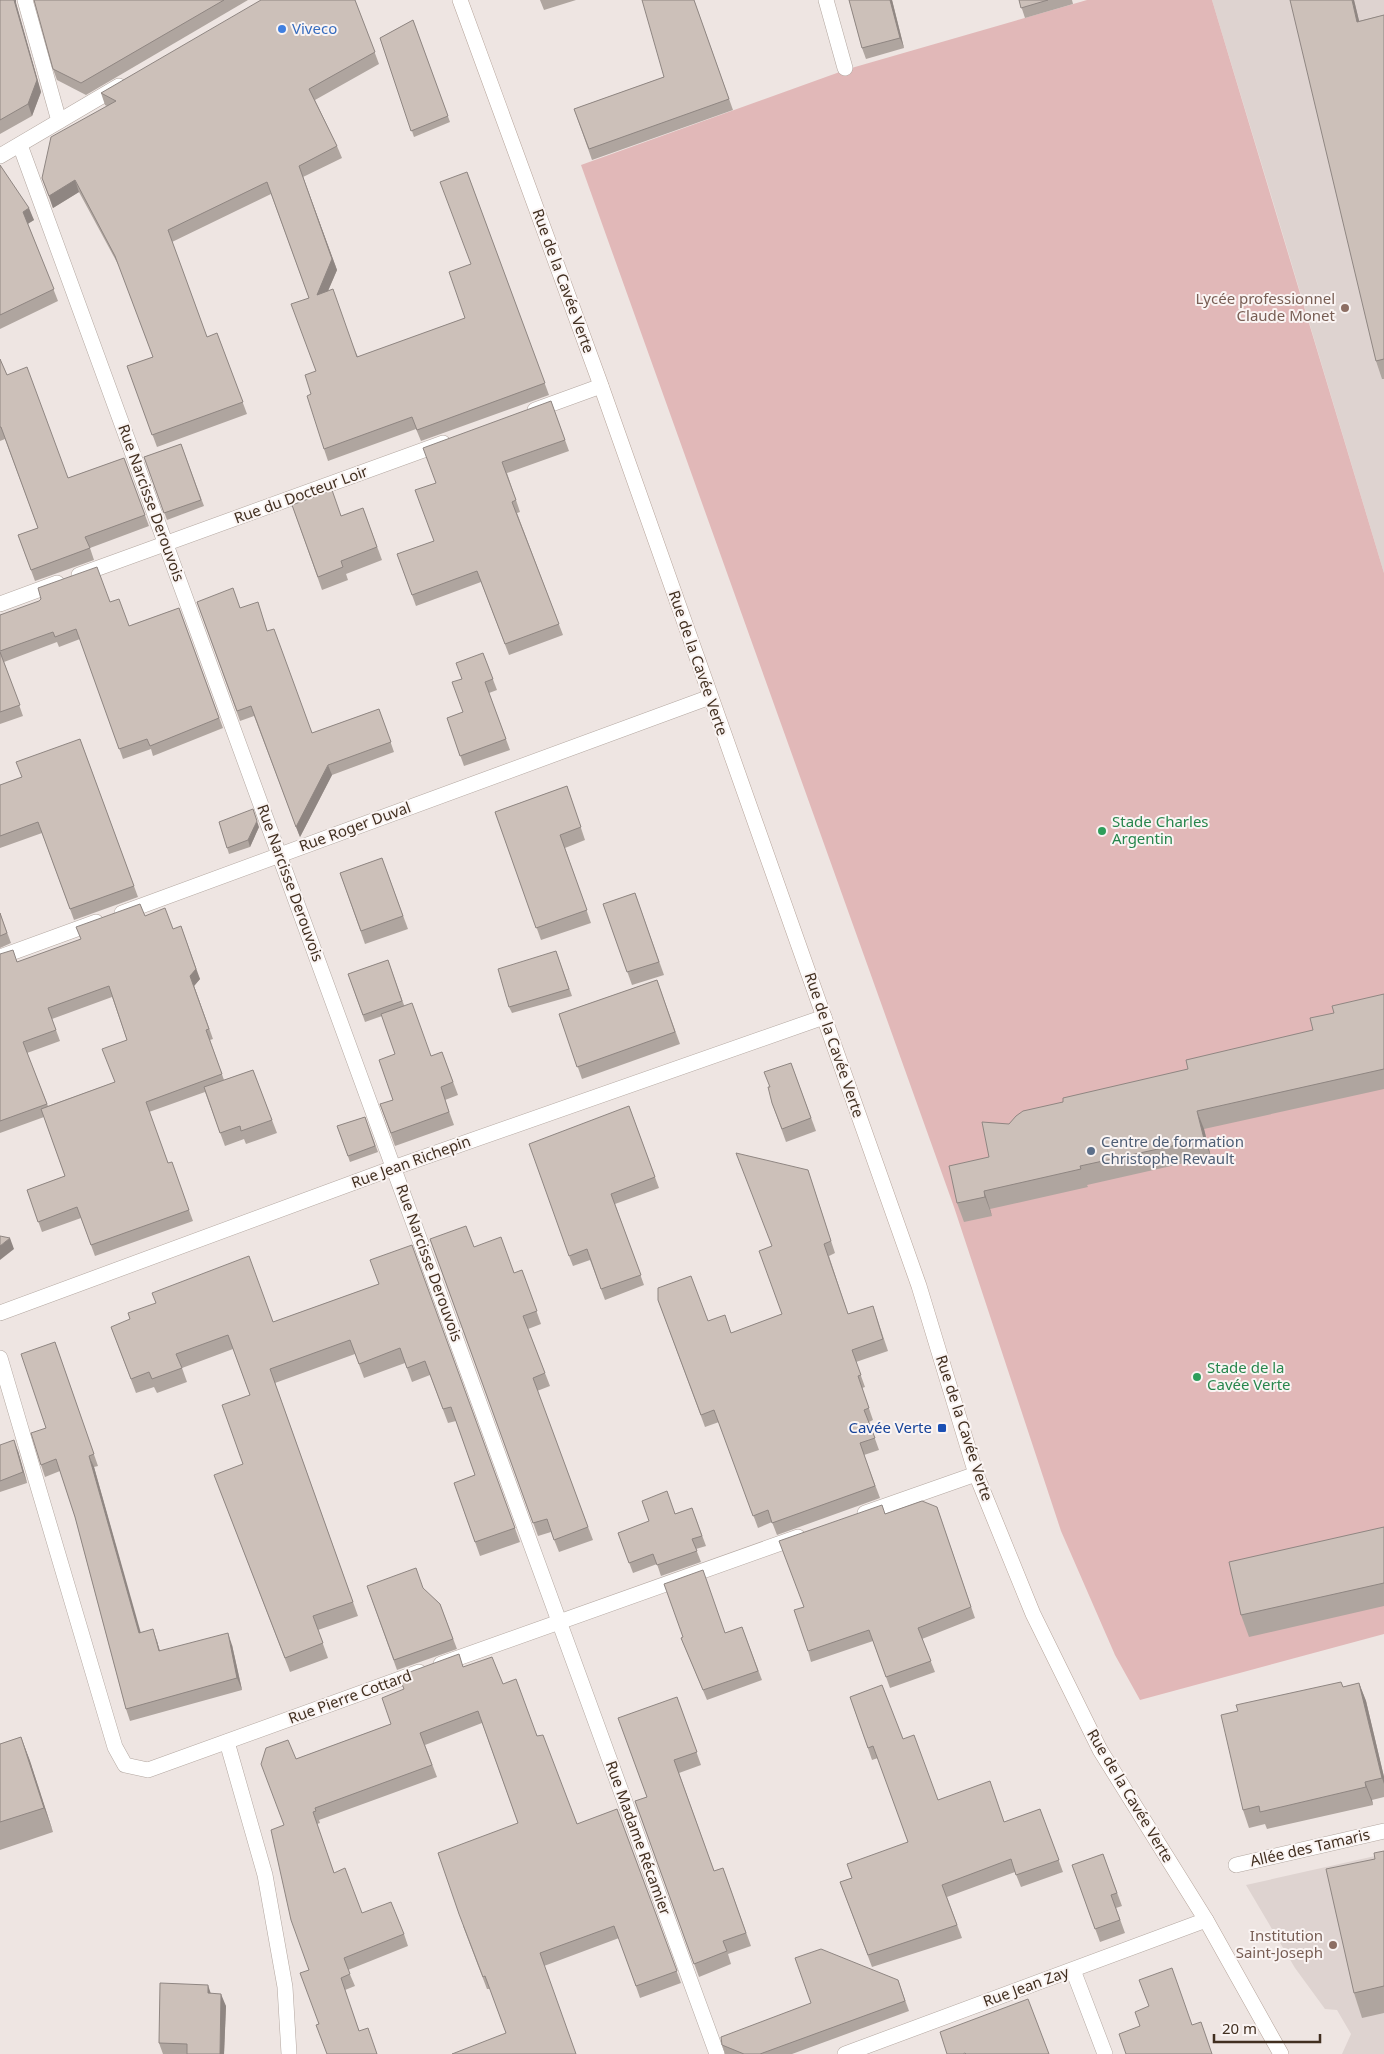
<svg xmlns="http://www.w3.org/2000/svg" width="1384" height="2054" viewBox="0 0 1384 2054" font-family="'Noto Sans',sans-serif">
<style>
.built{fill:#ded3d0}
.pitch{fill:#e1b8b8}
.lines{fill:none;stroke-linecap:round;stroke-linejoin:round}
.lane-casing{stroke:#b3a7a0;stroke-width:16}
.street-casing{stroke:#b3a7a0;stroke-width:16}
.secondary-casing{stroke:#b5a399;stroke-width:16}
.lane{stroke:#fff;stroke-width:15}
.street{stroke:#fff;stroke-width:15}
.secondary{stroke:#fff;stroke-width:15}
.wall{fill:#afa59f;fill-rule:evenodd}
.shaded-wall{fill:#8f8682}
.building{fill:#ccc0b9;stroke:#8f8682}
.shop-dot{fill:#3f7fe0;stroke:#faf4f3;stroke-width:2}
.education-dot{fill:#8d6e63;stroke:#faf4f3;stroke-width:2}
.leisure-dot{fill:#2e9e5b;stroke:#faf4f3;stroke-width:2}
.service-dot{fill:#5c6f8a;stroke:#faf4f3;stroke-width:2}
.transit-dot{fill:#1a4fb4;stroke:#faf4f3;stroke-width:2}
.labels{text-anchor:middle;stroke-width:4;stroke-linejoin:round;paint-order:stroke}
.shop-label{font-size:15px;fill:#366cbe;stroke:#faf4f3;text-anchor:start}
.street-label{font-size:15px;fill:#412f20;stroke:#faf4f3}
.education-label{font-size:15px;fill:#785e54;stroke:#faf4f3;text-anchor:end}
.leisure-label{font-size:15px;fill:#27864d;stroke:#faf4f3;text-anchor:start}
.service-label{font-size:15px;fill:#4e5e75;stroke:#faf4f3;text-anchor:start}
.transit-label{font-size:15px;fill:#164399;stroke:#faf4f3;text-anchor:end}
</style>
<rect width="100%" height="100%" fill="#eee5e2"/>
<g class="built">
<polygon points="1212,0 1384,0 1384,573 1274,205"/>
<polygon points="1384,1854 1384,2054 1342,2054 1351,2034 1337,2010 1325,2009 1295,1968 1246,1885"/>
</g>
<polygon class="pitch" points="1087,0 1212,0 1384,573 1384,1634 1140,1700 1115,1655 1061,1531 954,1207 581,165 848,69"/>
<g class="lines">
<g class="lane-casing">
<polyline id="lane" points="1236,1865 1384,1831"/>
</g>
<g class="street-casing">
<g id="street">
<polyline points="25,0 59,121"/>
<polyline points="826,0 845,68"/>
<polyline points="20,145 717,2054"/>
<polyline points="0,156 119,86"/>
<polyline points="535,410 601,386"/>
<polyline points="79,575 443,443"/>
<polyline points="0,604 57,583"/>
<polyline points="122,913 710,697"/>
<polyline points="0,957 96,922"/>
<polyline points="0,1313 393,1168 824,1017"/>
<polyline points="0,1358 115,1747 125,1765 148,1770 419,1672"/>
<polyline points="865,1513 976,1474"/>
<polyline points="441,1664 798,1537"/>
<polyline points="227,1742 265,1875 285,1987 289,2054"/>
<polyline points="1073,1970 1105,2054"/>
<polyline points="845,2054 1206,1920"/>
</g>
</g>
<g class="secondary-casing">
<polyline id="secondary" points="460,0 599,380 919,1286 976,1474 1033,1614 1100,1750 1206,1920 1281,2054"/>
</g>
<use href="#lane" class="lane"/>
<use href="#street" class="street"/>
<use href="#secondary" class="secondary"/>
</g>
<g class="wall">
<polygon points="0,0 16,0 16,3 41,92 32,116 0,134"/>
<polygon points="34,0 248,0 86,95 57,80 53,69"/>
<polygon points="355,0 379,64 315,100 337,146 342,158 303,177 337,270 328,291 358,357 465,318 471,264 467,172 549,395 421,441 416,429 328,461 324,449 311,394 316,371 309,298 271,194 172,242 207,337 217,333 247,414 157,447 127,366 153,357 120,268 79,192 53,208 42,178 107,106 105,105 101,93"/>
<polygon points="540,0 576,0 544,10"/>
<polygon points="694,0 733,110 592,160 574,109 664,77"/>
<polygon points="849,0 892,0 904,48 866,59 862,48"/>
<polygon points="1019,0 1072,0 1073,4 1025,18"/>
<polygon points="1354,0 1359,21 1384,15 1384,379 1382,379 1376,361"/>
<polygon points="413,20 450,122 414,137 380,38"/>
<polygon points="0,165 34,220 28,224 58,301 0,329"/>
<polygon points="0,359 7,375 68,478 124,458 149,526 90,548 94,560 35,581 18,535 38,528 5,439 0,441"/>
<polygon points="551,401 569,451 507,473 520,512 517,513 563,635 509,655 481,582 416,606 397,554 434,541 436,483"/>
<polygon points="181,444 204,506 167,520 144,457"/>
<polygon points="292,505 341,516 363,508 382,560 346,574 348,580 322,590"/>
<polygon points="110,602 129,626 179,608 223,728 153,756 151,749 123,759 80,639 59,647 57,642 4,662 23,716 0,724 0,615"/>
<polygon points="197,602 261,612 267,631 312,733 379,709 394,752 332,775 300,837 254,716 240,721"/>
<polygon points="483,653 497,690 489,693 510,750 464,766 447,718 463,712 462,679"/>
<polygon points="80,739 138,897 74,920 42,833 0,848 0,785 22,777"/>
<polygon points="567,786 585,840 565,848 591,923 541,940 495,812"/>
<polygon points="219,822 259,827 250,847 229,854"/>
<polygon points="382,858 408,929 365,944 340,873"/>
<polygon points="635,893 664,975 632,985 603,904"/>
<polygon points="0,913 11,943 0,948"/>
<path d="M145,916L173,929L200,979L194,986L213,1039L210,1040L224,1080L253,1070L277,1133L246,1144L244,1139L225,1146L205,1092L149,1112L168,1163L189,1210L193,1221L95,1256L81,1218L42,1232L27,1190L65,1176L44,1117L0,1133V954L18,962ZM112,997L127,1040L115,1082L48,1106L27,1053L60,1041L52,1019Z"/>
<polygon points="556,951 572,996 512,1013 509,1007"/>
<polygon points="388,960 404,1005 431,1056 442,1052 458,1095 445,1100 454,1125 395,1146 380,1104 393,1100 395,1054 382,1016 365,1022 348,974"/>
<polygon points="657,980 680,1044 582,1079 559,1014"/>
<polygon points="1384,994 1384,1089 1204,1129 1211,1157 1087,1185 1088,1187 990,1209 992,1216 964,1222 957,1203 989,1157 1009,1124 1063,1102 1188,1069 1313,1030 1334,1013"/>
<polygon points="791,1063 816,1131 786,1142 772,1103 770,1087"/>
<polygon points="629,1106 659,1188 615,1204 644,1285 605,1300 590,1260 573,1266 569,1256"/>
<polygon points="365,1117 378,1152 350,1162 337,1126"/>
<polygon points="808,1170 835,1253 829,1256 848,1314 873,1306 888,1351 856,1362 865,1387 862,1388 873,1420 869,1422 879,1450 864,1455 880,1498 777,1535 772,1522 758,1528 719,1422 705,1427 658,1300 708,1321 731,1333 782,1314 772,1246"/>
<polygon points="430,1239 474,1247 514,1273 522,1270 541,1324 528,1329 550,1386 537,1391 593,1540 559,1552 551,1532 538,1536"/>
<polygon points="412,1245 520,1542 480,1556 454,1483 475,1475 456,1421 448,1423 430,1375 412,1382 405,1363 364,1378 355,1354 275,1383 358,1616 318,1630 328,1658 290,1672 220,1490 243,1464 250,1395 233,1349 182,1368 187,1382 157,1393 154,1387 136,1393 111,1327 273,1322 379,1284"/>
<polygon points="55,1342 98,1466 94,1467 140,1633 157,1641 160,1651 232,1645 242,1690 130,1721 126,1709 75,1517 60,1471 45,1477 41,1465 46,1428"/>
<polygon points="0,1445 18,1451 27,1483 0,1492"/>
<polygon points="937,1507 975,1618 922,1639 935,1672 890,1688 873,1641 811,1662 808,1651 804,1607 885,1514"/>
<polygon points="692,1508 706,1546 696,1549 701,1562 661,1576 657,1564 633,1573 618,1533"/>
<polygon points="1384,1527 1384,1606 1249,1637 1241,1615"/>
<polygon points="367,1586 423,1589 440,1604 457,1649 397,1670"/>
<polygon points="742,1627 762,1680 707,1700 681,1638 725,1633"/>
<polygon points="463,1667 503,1684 537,1736 577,1824 617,1809 681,1983 640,1998 619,1938 544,1966 506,2033 490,1989 487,1989 463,1926 518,1823 482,1723 425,1745 437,1777 319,1820 320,1823 317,1824 334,1873 362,1913 404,1934 408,1946 348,1970 355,1986 345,1990 359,2031 377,2054 319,2024 284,1826 296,1759 391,1724"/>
<polygon points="1341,1682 1343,1687 1359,1683 1366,1701 1384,1777 1384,1797 1372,1800 1373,1805 1267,1829 1265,1824 1249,1828 1243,1810 1238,1711"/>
<polygon points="677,1697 701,1765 679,1773 714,1871 723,1868 751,1946 728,1954 731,1964 699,1977 635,1801 647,1797"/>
<polygon points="850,1697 903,1739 938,1800 1004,1822 1040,1809 1063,1872 1021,1887 1015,1872 947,1897 962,1938 872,1967 840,1882 852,1878 908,1842 878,1758 872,1760"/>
<polygon points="21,1737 30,1761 53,1832 0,1850 0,1744"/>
<polygon points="1384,1851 1384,2013 1362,2018 1354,1993 1375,1859"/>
<polygon points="1103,1854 1122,1906 1116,1908 1125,1933 1100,1942 1072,1865"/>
<polygon points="898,1980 909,2011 792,2054 725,2054 722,2045"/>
<polygon points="211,1993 226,2006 224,2054 163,2054 159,2043"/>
</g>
<g class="shaded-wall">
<polygon points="14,0 16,0 16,3 41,92 32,116 28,104"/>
<polygon points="890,0 892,0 904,48 900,38"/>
<polygon points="1352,0 1354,0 1364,41 1357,22"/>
<polygon points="299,166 337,270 321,307 317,295"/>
<polygon points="75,180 79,192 53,208 49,196"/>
<polygon points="29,208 34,220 27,224 23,212"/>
<polygon points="328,765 332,775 300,837 296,827"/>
<polygon points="257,821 259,827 250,847 248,840"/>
<polygon points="181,926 200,979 194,986 213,1039 190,976"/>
<polygon points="1197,1111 1204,1129 1211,1157 1204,1139"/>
<polygon points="984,1191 990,1209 992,1216 985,1197"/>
<polygon points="10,1238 14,1249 0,1260 0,1246"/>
<polygon points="14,1440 18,1451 27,1483 23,1472"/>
<polygon points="89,1456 94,1467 144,1644 139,1633"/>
<polygon points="153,1629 157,1641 163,1663 159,1651"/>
<polygon points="228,1633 232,1645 242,1690 237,1678"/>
<polygon points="1359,1683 1366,1701 1384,1777 1384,1784 1382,1778"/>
<polygon points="21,1737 30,1761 53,1832 44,1808"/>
<polygon points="1365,1782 1372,1800 1373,1805 1366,1787"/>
<polygon points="208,1985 212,1997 208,1993"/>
<polygon points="221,1994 226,2006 224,2054 220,2054"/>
</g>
<g class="building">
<polygon points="0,0 14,0 37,80 28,104 0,120"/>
<polygon points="34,0 224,0 81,83 53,69"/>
<polygon points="261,0 355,0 375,52 309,89 337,146 299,166 332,259 317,295 333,289 357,357 465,318 449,272 471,264 440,182 467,172 545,383 417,430 412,417 324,449 307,396 311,394 305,375 316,371 291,304 309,298 267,182 168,230 207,337 217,333 243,402 152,435 127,366 153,357 115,256 75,180 49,196 42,178 51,137 116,101 101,93"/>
<polygon points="642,0 694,0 729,99 589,149 574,109 664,77"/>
<polygon points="849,0 890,0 900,38 862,48"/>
<polygon points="1019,0 1048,0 1021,8"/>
<polygon points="1290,0 1352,0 1357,22 1384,15 1384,359 1376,361"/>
<polygon points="413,20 448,116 411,131 380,38"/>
<polygon points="0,165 29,208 23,212 54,289 0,315"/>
<polygon points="0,359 7,375 27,367 68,478 124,458 145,515 85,537 90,548 31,570 18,535 38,528 1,427 0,427"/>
<polygon points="551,401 565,440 502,462 516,500 512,502 559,624 505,644 477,571 412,595 397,554 434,541 415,490 436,483 423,448"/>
<polygon points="181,444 201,500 164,513 144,457"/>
<polygon points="332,490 341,516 363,508 377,547 341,561 343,567 318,577 292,505"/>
<polygon points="97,567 110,602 119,599 129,626 179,608 219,718 150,746 147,739 119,749 76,629 55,637 53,632 0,651 0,615 39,601 41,599 38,588"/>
<polygon points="233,588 240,608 258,602 267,631 274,629 312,733 379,709 391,742 328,765 296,827 251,706 237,711 197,602"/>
<polygon points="0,652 20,705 0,712"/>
<polygon points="483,653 493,679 485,682 506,739 460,756 447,718 463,712 452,682 462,679 456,663"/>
<polygon points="80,739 134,886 70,909 38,822 0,836 0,785 22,777 16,762"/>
<polygon points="567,786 581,827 560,835 587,910 536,928 495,812"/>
<polygon points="253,809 257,821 248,840 227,848 219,822"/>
<polygon points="382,858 403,916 361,931 340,873"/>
<polygon points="635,893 659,962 627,972 603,904"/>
<polygon points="140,904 145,916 165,908 173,929 181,926 196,969 190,976 209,1029 206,1030 222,1074 146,1102 168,1163 172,1162 189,1210 91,1245 77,1207 38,1222 27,1190 65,1176 41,1109 115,1082 102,1049 127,1040 109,986 48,1008 56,1030 23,1042 47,1104 0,1121 0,954 13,950 17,962 81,939 76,927"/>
<polygon points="0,913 7,933 0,936"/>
<polygon points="556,951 569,989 509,1007 498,969"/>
<polygon points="388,960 402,1001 363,1015 348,974"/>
<polygon points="657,980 675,1032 577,1067 559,1014"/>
<polygon points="1384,994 1384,1069 1197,1111 1204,1139 1080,1166 1081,1169 984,1191 985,1197 957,1203 949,1166 989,1157 982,1122 1009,1124 1016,1116 1023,1111 1063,1102 1063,1098 1188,1069 1186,1060 1313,1030 1310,1018 1334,1013 1332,1006"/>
<polygon points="412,1003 431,1056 442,1052 453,1082 441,1087 449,1112 391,1133 380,1104 393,1100 379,1060 395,1054 381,1014"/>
<polygon points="791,1063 811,1118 782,1129 772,1103 768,1087 770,1087 764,1072"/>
<polygon points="253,1070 272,1120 241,1131 240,1126 220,1133 204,1087"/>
<polygon points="629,1106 655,1177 611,1194 641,1275 601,1289 587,1249 569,1256 529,1144"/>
<polygon points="365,1117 375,1146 348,1156 337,1126"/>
<polygon points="736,1153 808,1170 831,1241 824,1244 848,1314 873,1306 883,1339 852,1350 861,1375 858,1376 869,1408 864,1410 875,1438 860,1443 875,1486 772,1523 768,1510 753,1516 714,1410 701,1415 658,1300 658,1288 691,1276 708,1321 725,1315 731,1333 782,1314 759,1251 772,1246"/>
<polygon points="466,1226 474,1247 501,1237 514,1273 522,1270 537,1311 523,1316 545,1373 533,1378 588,1527 554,1540 547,1519 533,1523 430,1239"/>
<polygon points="0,1236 10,1238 0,1246"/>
<polygon points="412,1245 515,1528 475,1542 454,1483 475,1475 451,1407 443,1409 425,1361 407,1368 400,1348 359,1364 350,1340 270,1369 353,1602 313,1616 323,1643 285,1658 214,1475 243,1464 222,1405 250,1395 228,1335 176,1354 182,1368 152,1379 149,1372 131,1379 111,1327 130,1319 128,1313 156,1303 152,1293 249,1256 273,1322 379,1284 370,1260"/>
<polygon points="55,1342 94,1454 89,1456 139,1633 153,1629 159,1651 228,1633 237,1678 126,1709 75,1517 56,1459 41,1465 31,1433 46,1428 21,1354"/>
<polygon points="14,1440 23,1472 0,1481 0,1445"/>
<polygon points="667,1491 675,1514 692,1508 702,1536 692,1539 697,1551 657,1565 653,1554 629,1563 618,1533 649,1521 642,1501"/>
<polygon points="922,1501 937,1507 971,1607 918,1628 931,1661 886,1677 869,1630 808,1651 794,1610 804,1607 779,1541 882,1505 885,1514"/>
<polygon points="1384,1527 1384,1583 1241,1615 1229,1562"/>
<polygon points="416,1568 423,1588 440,1604 453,1639 394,1660 367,1586"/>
<polygon points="703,1570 725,1633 742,1627 758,1671 703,1690 681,1638 683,1637 664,1584"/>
<polygon points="459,1654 463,1667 492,1657 503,1684 516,1679 537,1736 543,1735 577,1824 617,1809 677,1971 636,1986 614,1926 540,1953 576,2054 452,2054 506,2033 485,1976 483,1977 459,1914 438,1853 518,1823 478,1711 420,1733 432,1765 315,1808 316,1811 313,1812 334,1873 345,1868 362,1913 391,1902 404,1934 344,1958 350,1974 341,1978 359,2031 368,2028 377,2054 327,2054 316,2025 319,2024 300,1973 309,1970 291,1920 271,1830 284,1825 261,1764 266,1748 288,1740 296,1759 391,1724 382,1698 404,1689 399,1676"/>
<polygon points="1341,1682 1343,1687 1359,1683 1382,1778 1365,1782 1366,1787 1260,1812 1259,1806 1243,1810 1221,1715 1238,1711 1236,1705"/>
<polygon points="882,1685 903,1739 914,1735 938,1800 990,1781 1004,1822 1040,1809 1059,1860 1016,1875 1011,1859 942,1885 957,1925 868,1955 840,1882 852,1878 847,1864 908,1842 873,1746 868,1748 850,1697"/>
<polygon points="677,1697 697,1752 674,1760 714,1871 723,1868 746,1933 723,1941 727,1951 694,1964 635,1801 647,1797 618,1718"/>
<polygon points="21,1737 44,1808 0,1822 0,1744"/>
<polygon points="1384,1851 1384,1986 1354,1993 1326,1869 1375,1859 1374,1853"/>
<polygon points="1103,1854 1117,1893 1111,1895 1120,1920 1095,1929 1072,1865"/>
<polygon points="821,1949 898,1980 905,2001 760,2054 744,2054 722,2045 721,2037 811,2003 795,1958"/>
<polygon points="1172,1968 1192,2025 1201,2022 1212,2054 1126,2054 1119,2034 1140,2026 1135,2012 1149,2006 1139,1980"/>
<polygon points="160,1983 208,1985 208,1993 221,1994 220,2054 187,2054 187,2044 159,2043"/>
<polygon points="1028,1999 1049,2054 966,2054 965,2053 963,2054 947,2054 940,2032"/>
</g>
<circle class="shop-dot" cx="282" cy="29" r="5"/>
<g class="education-dot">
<circle cx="1345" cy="308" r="5"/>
<circle cx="1333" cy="1945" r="5"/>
</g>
<g class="leisure-dot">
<circle cx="1102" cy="831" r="5"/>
<circle cx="1197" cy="1377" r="5"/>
</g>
<circle class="service-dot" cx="1091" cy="1151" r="5"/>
<rect class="transit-dot" x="937" y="1423" width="10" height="10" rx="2.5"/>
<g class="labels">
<g class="shop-label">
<text x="292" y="34">Viveco</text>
</g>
<g class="street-label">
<text transform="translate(563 281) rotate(70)" y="5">Rue de la Cavée Verte</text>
<text transform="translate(301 495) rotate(-20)" y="5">Rue du Docteur Loir</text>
<text transform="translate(151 503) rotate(70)" y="5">Rue Narcisse Derouvois</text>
<text transform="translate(698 663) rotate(71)" y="5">Rue de la Cavée Verte</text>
<text transform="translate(355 827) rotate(-20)" y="5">Rue Roger Duval</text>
<text transform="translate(290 883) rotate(70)" y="5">Rue Narcisse Derouvois</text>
<text transform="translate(834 1045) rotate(71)" y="5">Rue de la Cavée Verte</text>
<text transform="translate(411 1162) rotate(-20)" y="5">Rue Jean Richepin</text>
<text transform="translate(429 1263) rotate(70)" y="5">Rue Narcisse Derouvois</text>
<text transform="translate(964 1428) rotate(72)" y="5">Rue de la Cavée Verte</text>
<text transform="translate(350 1697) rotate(-20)" y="5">Rue Pierre Cottard</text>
<text transform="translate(1130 1796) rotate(59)" y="5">Rue de la Cavée Verte</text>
<text transform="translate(638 1838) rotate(70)" y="5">Rue Madame Récamier</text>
<text transform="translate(1310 1848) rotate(-13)" y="5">Allée des Tamaris</text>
<text transform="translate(1026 1987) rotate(-20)" y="5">Rue Jean Zay</text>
</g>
<g class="education-label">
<text x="1335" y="304">Lycée professionnel<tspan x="1335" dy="17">Claude Monet</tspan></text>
<text x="1323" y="1941">Institution<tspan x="1323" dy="17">Saint-Joseph</tspan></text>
</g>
<g class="leisure-label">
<text x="1112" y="827">Stade Charles<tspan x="1112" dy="17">Argentin</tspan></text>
<text x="1207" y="1373">Stade de la<tspan x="1207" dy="17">Cavée Verte</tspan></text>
</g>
<g class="service-label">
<text x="1101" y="1147">Centre de formation<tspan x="1101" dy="17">Christophe Revault</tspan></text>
</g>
<g class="transit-label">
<text x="932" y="1433">Cavée Verte</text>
</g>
</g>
<path d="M1214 2034v8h106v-8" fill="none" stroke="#412f20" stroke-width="2.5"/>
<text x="1222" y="2034" font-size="15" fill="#412f20" stroke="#faf4f3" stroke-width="4" paint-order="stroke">20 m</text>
</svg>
